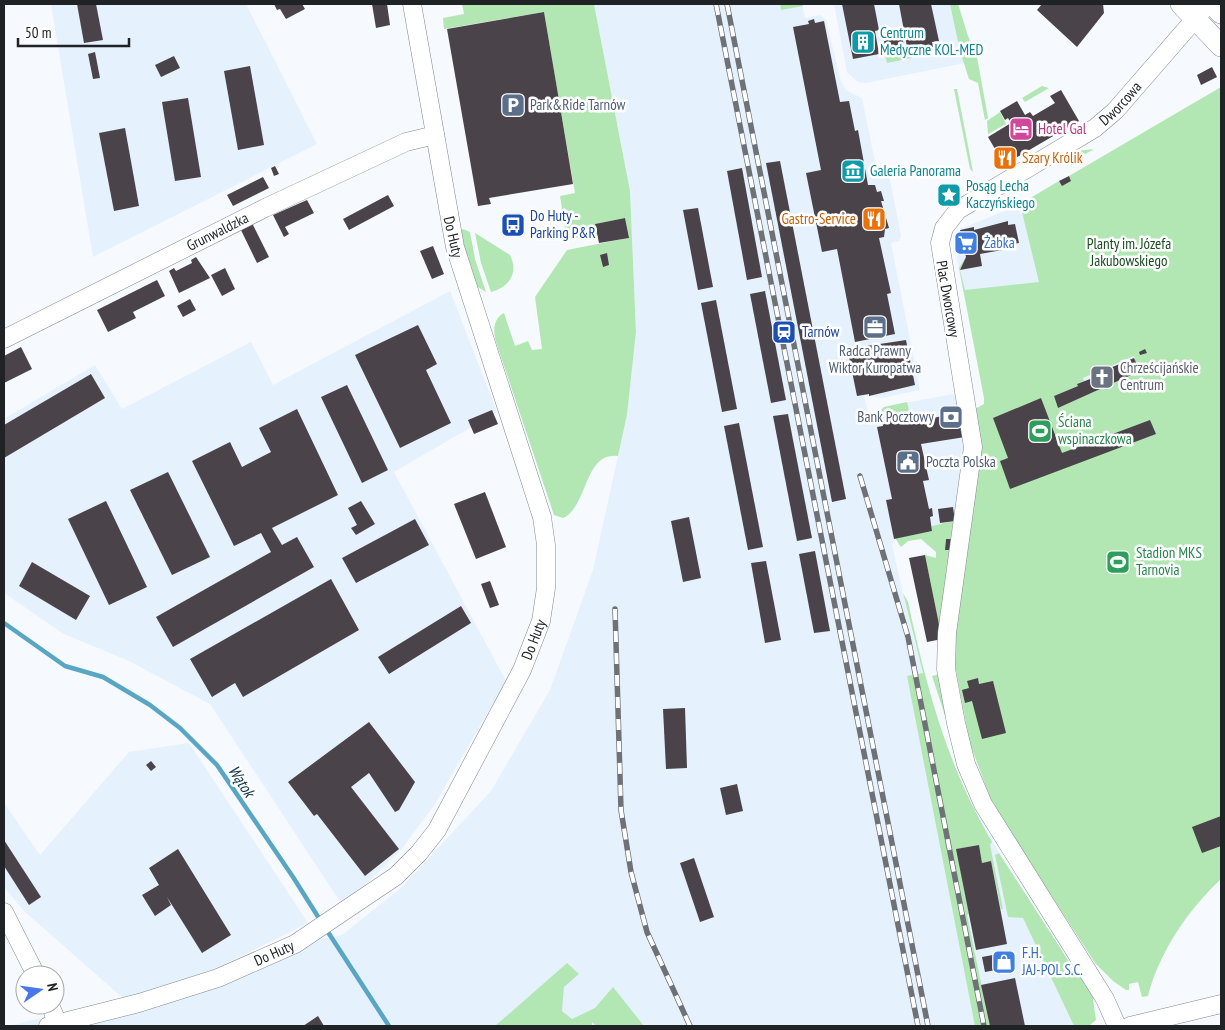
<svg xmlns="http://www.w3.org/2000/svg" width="1225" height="1030" viewBox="0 0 1225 1030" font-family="'PT Sans Narrow',sans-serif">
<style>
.built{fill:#e6f1fe}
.green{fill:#b2e7b4;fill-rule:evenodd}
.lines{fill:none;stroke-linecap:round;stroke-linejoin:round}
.stream{stroke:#58a6c4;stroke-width:4.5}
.building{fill:#4b434a}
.minor-casing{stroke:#828a93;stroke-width:19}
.tertiary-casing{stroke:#828a93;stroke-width:22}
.minor{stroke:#fff;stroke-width:18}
.tertiary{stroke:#fff;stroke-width:21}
.rail-casing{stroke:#6e7175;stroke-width:5.5}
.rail{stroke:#fff;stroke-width:4;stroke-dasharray:11;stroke-linecap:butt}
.labels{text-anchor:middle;stroke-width:5;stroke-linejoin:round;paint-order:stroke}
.culture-label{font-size:15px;fill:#0d838f;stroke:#fff;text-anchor:start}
.street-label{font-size:15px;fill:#202326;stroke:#fff}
.service-label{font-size:15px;fill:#4e5e75;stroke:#fff;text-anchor:start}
.hotel-label{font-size:15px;fill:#b23c85;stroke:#fff;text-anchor:start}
.food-label{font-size:15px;fill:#c56008;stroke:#fff;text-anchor:start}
.transit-label{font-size:15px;fill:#164399;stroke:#fff;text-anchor:start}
.shop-label{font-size:15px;fill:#366cbe;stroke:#fff;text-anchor:start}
.park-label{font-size:15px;fill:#174c1e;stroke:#fff}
.worship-label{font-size:15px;fill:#5b616d;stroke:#fff;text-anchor:start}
.leisure-label{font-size:15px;fill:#27864d;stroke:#fff;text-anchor:start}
.water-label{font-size:16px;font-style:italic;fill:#133845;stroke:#fff}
</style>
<rect width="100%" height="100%" fill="#f6f9fd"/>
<g class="built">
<polygon points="51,4 246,4 317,144 93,257"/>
<polygon points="594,4 802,4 805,18 820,15 826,20 841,82 846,90 862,98 878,177 887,176 890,180 901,236 899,241 891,243 920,390 881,398 864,395 870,423 882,420 880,411 884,407 953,394 960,396 967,432 955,521 953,521 951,537 895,538 892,545 913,637 943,737 963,788 999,853 996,855 1015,918 1023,918 1032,935 1074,1026 8,1026 124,999 24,911 4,887 4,803 40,855 129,752 189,743 308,923 211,971 311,941 342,935 402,887 491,791 550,690 593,570 627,415 636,332 630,191"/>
<polygon points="834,4 953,4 965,63 866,83 858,82 847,72"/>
<polygon points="1021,204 1042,285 963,292 954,240 958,233 963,228"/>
<polygon points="450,291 497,412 394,472 506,681 433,807 400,851 343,906 210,704 129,661 64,634 4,593 4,419 95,365 122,409 251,342 273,385"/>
<polygon points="1134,356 1140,371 1058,408 1054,396 1078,386 1077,384 1083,378"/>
</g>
<g class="green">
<path d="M462,4H594L630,191L636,332L627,415L618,456C584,451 588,507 563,518L554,515L496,342C493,330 493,319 504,313L515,346L528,341L532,350L542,349L535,297L567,250L628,238L625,218L595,224L597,234L567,240L560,196L575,193L561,112L567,111L565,99L559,100L544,12L444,29L443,18L464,14Z"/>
<polygon points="780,4 802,4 803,6 781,10"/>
<polygon points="950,4 958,4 968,36 977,57 988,118 985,120 978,83 969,79 960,51"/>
<polygon points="912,49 916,52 912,58 887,63 885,55"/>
<polygon points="1042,86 1049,88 1025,102 1022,98"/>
<path d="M1221,87V879C1189,909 1159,952 1148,996L1142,997L1138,982L1129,984V990H1126L1113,981L1095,963L993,805L970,744L952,649L981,450L971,411L984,404V398L959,268L966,257L960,270L965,290L1039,282L1020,204L1059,181H1071L1069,176ZM1134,356L1139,371L1058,408L1054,396L1078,386V383L1084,381L1083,378Z"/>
<polygon points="954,89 957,89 973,172 970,169"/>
<polygon points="1000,112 1006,124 988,134 987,121"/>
<polygon points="1094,149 1070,163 1077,151"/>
<polygon points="463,229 470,232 475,259 486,292 476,286 459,233"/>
<path d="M475,233L510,255C519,274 509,287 491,292L481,263Z"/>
<polygon points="907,402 910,415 882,420 880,411 884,407"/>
<polygon points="953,521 951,539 946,539 945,550 950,550 942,639 925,555 936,558 936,552 921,539 908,541 901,547 895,538 932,531 932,526"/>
<path d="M903,593L908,602C927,689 946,763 992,842L990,845L1003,909H1001L991,862L982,863L979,845L957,849L969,914L967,915L990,1026H975L907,676L923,673Z"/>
<polygon points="940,674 947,722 932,676"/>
<polygon points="999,853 1077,974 1082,975 1096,996 1093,999 1096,1020 1090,1025 1074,1026 1023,918 1008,917 995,855"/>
<polygon points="567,963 579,974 564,987 562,1011 572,1019 595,1008 613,987 644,1026 596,1026 592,1022 592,1026 495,1026"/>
</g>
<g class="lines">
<g class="stream">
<polyline points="4,623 65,666 103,677 150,705 180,728 217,765 293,877 322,923"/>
<polyline points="326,929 389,1026"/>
</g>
</g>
<g class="building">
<polygon points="77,4 96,4 103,40 84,43"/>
<polygon points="274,4 302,4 305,9 286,19 280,9 277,10"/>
<polygon points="372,4 387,4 390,25 376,28"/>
<polygon points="842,4 874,4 879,30 875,31 879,54 853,59"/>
<polygon points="899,4 931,4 939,41 932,42 933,47 923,48 922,44 907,47"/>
<polygon points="1042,4 1103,4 1104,13 1077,47 1037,10"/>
<polygon points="544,12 559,100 565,99 567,111 561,112 573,184 489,198 491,204 478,206 447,29"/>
<polygon points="814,19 815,23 824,21 840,102 849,101 855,131 858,130 868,185 875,185 877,192 881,191 884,201 881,201 889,228 885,229 884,237 879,238 891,293 887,294 895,334 855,342 837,249 822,252 806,173 821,170 793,27 809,24 808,21"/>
<polygon points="902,37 905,49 886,53 884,41"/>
<polygon points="95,52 100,78 93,79 88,54"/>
<polygon points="174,56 180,68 161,77 155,65"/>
<polygon points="250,66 264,145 238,150 224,71"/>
<polygon points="1212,67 1217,77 1201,85 1197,75"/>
<polygon points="1061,90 1079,121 1007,163 1002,161 988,137 1011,123 1008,118 1005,120 1000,111 1017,101 1025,115 1030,112 1033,116 1055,103 1050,96"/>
<polygon points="188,98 201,177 175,181 162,102"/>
<polygon points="125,128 139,206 114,211 99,133"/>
<polygon points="780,161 846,499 832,502 766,163"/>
<polygon points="275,166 279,174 274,176 271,168"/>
<polygon points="742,168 762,277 747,280 727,171"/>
<polygon points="1069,176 1071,181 1062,186 1059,181"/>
<polygon points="263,177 269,188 233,206 227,195"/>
<polygon points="388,195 394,206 349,230 343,219"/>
<polygon points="307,200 314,213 285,227 289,234 284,237 273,215"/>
<polygon points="698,208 713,287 698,290 683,210"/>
<polygon points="625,218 629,238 599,243 595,224"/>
<polygon points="1008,221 1008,225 1015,224 1019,243 1012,244 1013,248 980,254 982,266 960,270 966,257 960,230 974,227 974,230"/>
<polygon points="252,223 269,257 257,263 240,228"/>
<polygon points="433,246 444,274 432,279 420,251"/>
<polygon points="607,253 609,265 603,267 600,255"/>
<polygon points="196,257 210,278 179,293 169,271 174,268 176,271 192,263 191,260"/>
<polygon points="225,268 235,289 222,296 211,275"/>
<polygon points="157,280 165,296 133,312 136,318 108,332 97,310"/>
<polygon points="765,291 786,400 771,403 750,294"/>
<polygon points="190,299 196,310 183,317 177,306"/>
<polygon points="716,300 737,409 722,412 701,303"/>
<polygon points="418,325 437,364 426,370 451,423 400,448 355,355"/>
<polygon points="906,340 915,385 869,396 869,394 857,396 848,352 860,349 860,347"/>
<polygon points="21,347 32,369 4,383 4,356"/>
<polygon points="1145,349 1147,353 1140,355 1139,352"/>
<polygon points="1134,358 1140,371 1058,408 1054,396 1078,386 1077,384 1111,371 1110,368"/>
<polygon points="91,374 105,398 4,458 4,425"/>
<polygon points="347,385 388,470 362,483 321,397"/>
<polygon points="1041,398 1062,453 1150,420 1156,434 1010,489 1000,461 1008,458 993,418"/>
<polygon points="297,409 338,495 272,528 282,545 297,537 314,567 173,647 156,617 271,552 261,533 234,546 192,461 230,442 242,467 271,452 259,428"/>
<polygon points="492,410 498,424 474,434 468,420"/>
<polygon points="960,412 965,437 921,444 929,480 923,481 929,509 932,508 933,516 930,517 932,531 894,539 886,500 892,499 877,427 883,426 882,420 910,415 911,423"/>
<polygon points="788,414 812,538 797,541 773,416"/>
<polygon points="739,423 763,547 748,550 724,426"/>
<polygon points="168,472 210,557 172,575 130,490"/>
<polygon points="485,492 506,547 476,559 454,504"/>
<polygon points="106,501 147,587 109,605 68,519"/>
<polygon points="361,501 375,524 356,535 351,528 357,525 348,508"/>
<polygon points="953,507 955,521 940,523 938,509"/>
<polygon points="689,517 701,578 683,582 671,521"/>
<polygon points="415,519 429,545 356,583 342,558"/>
<polygon points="946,539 951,539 950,550 945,550"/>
<polygon points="815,551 830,631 814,633 799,554"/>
<polygon points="925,555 942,639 927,642 909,558"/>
<polygon points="766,561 781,640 765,643 751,563"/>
<polygon points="32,562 90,596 76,620 19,586"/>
<polygon points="331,579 359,630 243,697 235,683 212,697 190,659"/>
<polygon points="490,581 499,605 490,608 481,584"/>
<polygon points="461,606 471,623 389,674 378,657"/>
<polygon points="978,678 979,684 993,681 1006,733 982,739 972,701 965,703 962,690 969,688 967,681"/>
<polygon points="685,708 687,768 666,769 663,709"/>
<polygon points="369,722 415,782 399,810 395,812 369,773 351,787 399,849 365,876 317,814 314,816 288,782"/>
<polygon points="151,761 156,767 151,771 146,765"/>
<polygon points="737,784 743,811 726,815 720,788"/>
<polygon points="1221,816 1221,846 1202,853 1192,827"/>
<polygon points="4,840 41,897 29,905 4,866"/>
<polygon points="979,845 982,863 991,861 1007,944 976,950 956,849"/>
<polygon points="178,849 231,935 202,953 167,897 171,905 155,916 142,895 159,885 149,868"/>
<polygon points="694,858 714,917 700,922 680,863"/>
<polygon points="1009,952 1012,967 985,972 982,957"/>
<polygon points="1015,978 1025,1026 990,1026 981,985"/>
<polygon points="318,1016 324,1026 303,1026"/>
</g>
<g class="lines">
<g class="minor-casing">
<g id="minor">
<path id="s1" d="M4,339L265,208L406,142L435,135"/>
<polyline points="4,912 36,975"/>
<polyline points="50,1005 58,1024"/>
<path id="s2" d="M48,1026L139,1003L218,978L295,944L396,876L419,853L437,830L522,670L541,621L546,588V545L542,517L455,247L412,4"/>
<path id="s3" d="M1117,1026L1105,999L983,804L966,764L956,723L946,669L947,633L973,447L940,243L944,228L958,210L1095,128L1115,111L1208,4"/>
<polyline points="1130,1026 1221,1004"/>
</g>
</g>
<g class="tertiary-casing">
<g id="tertiary">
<polyline points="1181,4 1221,46"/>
<polyline points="1212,4 1221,13"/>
</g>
</g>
<use href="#minor" class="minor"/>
<use href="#tertiary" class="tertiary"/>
<g class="rail-casing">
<g id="rail">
<polyline points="716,4 918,1026"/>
<polyline points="727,4 928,1026"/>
<polyline points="860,476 908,637 984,1026"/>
<polyline points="615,609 621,810 631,872 647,932 690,1026"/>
</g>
</g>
<use href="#rail" class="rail"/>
</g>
<defs>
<g id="building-square" transform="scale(1.25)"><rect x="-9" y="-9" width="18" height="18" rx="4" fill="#0f9aa8" stroke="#fff"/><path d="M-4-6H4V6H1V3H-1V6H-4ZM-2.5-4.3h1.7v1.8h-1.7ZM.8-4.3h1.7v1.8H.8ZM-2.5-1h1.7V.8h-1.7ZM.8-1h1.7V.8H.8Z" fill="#fff"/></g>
<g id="parking-square" transform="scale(1.25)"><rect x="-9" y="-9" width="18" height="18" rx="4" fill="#5c6f8a" stroke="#fff"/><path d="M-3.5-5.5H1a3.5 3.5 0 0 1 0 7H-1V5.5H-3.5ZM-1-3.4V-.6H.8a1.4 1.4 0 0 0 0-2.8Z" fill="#fff"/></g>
<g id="hotel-square" transform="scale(1.25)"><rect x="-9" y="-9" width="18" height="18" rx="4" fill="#d1479c" stroke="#fff"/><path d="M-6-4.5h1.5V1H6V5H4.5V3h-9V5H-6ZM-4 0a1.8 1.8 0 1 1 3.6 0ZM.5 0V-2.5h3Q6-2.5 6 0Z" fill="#fff"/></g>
<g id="restaurant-square" transform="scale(1.25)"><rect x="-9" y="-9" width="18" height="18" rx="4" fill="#e8710a" stroke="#fff"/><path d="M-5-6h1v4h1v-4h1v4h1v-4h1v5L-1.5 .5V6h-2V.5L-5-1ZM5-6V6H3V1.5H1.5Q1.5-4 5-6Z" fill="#fff"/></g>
<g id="museum-square" transform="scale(1.25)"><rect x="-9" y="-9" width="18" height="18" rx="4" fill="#0f9aa8" stroke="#fff"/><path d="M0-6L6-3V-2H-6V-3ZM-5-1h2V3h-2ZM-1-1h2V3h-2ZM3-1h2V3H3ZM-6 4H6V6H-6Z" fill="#fff"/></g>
<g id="sight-square" transform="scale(1.25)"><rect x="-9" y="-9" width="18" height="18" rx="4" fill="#0f9aa8" stroke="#fff"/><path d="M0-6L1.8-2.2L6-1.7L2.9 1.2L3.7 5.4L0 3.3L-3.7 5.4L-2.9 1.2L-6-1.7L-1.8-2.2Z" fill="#fff"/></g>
<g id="bus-square" transform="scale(1.25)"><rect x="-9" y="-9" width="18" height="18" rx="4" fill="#1a4fb4" stroke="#fff"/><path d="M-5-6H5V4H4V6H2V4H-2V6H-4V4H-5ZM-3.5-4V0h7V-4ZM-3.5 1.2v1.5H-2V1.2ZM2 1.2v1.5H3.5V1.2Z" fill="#fff"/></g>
<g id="supermarket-square" transform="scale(1.25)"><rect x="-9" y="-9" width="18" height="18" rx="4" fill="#3f7fe0" stroke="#fff"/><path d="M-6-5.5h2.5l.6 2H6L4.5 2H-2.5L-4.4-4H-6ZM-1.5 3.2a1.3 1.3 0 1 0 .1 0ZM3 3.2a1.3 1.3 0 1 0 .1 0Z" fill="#fff"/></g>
<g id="office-square" transform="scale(1.25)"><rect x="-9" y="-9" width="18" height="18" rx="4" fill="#5c6f8a" stroke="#fff"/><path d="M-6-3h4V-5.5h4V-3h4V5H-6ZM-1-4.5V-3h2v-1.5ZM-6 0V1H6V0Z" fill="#fff"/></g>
<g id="station-square" transform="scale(1.25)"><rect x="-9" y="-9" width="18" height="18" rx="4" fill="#1a4fb4" stroke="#fff"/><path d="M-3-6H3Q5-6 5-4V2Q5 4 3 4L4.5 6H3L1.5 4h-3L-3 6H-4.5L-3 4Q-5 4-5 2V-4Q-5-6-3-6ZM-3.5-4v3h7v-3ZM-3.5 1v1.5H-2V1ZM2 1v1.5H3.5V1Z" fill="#fff"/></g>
<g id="church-square" transform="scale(1.25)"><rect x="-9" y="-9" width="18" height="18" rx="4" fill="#6b7280" stroke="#fff"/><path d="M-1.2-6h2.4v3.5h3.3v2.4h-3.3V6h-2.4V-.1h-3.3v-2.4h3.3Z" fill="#fff"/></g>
<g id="bank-square" transform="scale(1.25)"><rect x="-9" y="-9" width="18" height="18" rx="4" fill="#5c6f8a" stroke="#fff"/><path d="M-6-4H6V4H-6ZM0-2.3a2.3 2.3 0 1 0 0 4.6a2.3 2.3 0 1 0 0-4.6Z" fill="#fff"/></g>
<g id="stadium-square" transform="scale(1.25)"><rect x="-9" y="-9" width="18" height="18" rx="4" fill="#2e9e5b" stroke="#fff"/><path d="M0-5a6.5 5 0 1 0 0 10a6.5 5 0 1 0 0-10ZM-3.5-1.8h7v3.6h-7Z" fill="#fff"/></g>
<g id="civic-square" transform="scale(1.25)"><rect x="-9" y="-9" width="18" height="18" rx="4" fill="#5c6f8a" stroke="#fff"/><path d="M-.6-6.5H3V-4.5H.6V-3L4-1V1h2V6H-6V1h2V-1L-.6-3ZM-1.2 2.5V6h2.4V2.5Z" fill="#fff"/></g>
<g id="shop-square" transform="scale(1.25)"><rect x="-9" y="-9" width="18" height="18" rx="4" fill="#3f7fe0" stroke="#fff"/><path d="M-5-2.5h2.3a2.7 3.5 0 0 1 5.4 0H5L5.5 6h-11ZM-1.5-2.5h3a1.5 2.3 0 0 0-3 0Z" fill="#fff"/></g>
</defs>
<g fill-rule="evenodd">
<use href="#building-square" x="863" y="42"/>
<use href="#parking-square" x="513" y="105"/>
<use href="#hotel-square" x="1021" y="129"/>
<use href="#restaurant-square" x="1005" y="158"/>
<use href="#museum-square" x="853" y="171"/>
<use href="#sight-square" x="949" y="195"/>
<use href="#restaurant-square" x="874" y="219"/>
<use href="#bus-square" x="513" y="225"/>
<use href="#supermarket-square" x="966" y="243"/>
<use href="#office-square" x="875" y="327"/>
<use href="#station-square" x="784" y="332"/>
<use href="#church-square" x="1102" y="377"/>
<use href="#bank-square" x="951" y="417"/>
<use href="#stadium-square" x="1040" y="431"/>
<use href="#civic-square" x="908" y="462"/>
<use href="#stadium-square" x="1118" y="562"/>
<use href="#shop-square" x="1004" y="962"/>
</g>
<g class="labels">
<g class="culture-label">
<text x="880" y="38">Centrum<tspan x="880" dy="17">Medyczne KOL-MED</tspan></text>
<text x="870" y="176">Galeria Panorama</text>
<text x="966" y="191">Posąg Lecha<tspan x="966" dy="17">Kaczyńskiego</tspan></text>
</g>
<g class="street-label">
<text dy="5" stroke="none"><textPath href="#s3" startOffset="1064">Dworcowa</textPath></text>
<text dy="5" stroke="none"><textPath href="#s1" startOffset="239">Grunwaldzka</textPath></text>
<text transform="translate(453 237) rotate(77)" y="5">Do Huty</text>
<text transform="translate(948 299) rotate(80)" y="5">Plac Dworcowy</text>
<text dy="5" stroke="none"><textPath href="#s2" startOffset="658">Do Huty</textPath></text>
<text dy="5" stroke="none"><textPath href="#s2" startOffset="238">Do Huty</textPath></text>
</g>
<g class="service-label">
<text x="530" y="110">Park&amp;Ride Tarnów</text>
<text x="875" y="356" text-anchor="middle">Radca Prawny<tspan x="875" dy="17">Wiktor Kuropatwa</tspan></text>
<text x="934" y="422" text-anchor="end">Bank Pocztowy</text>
<text x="926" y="467">Poczta Polska</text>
</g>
<g class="hotel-label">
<text x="1038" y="134">Hotel Gal</text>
</g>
<g class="food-label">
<text x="1022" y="163">Szary Królik</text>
<text x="856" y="224" text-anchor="end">Gastro-Service</text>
</g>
<g class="transit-label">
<text x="530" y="221">Do Huty -<tspan x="530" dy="17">Parking P&amp;R</tspan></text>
<text x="802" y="337">Tarnów</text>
</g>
<g class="shop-label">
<text x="984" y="248">Żabka</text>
<text x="1022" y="958">F.H.<tspan x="1022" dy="17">JAJ-POL S.C.</tspan></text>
</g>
<g class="park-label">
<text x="1129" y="249">Planty im. Józefa<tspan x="1129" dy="17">Jakubowskiego</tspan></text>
</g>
<g class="worship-label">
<text x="1120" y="373">Chrześcijańskie<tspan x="1120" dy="17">Centrum</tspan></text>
</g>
<g class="leisure-label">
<text x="1058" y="427">Ściana<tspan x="1058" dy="17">wspinaczkowa</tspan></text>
<text x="1136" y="558">Stadion MKS<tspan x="1136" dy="17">Tarnovia</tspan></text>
</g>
<g class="water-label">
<text transform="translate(242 781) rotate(57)" y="6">Wątok</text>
</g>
</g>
<rect width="1225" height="1030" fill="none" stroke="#202326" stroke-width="10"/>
<g transform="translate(40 990) rotate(77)"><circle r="24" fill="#ffffff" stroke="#a6a7a8"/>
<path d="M0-4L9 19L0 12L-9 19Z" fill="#4976e8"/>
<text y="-8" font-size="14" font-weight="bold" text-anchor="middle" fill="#202326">N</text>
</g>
<path d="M18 38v8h111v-8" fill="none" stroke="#202326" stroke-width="2.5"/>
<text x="25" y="38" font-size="15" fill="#202326" stroke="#ffffff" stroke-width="4" paint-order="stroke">50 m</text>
</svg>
